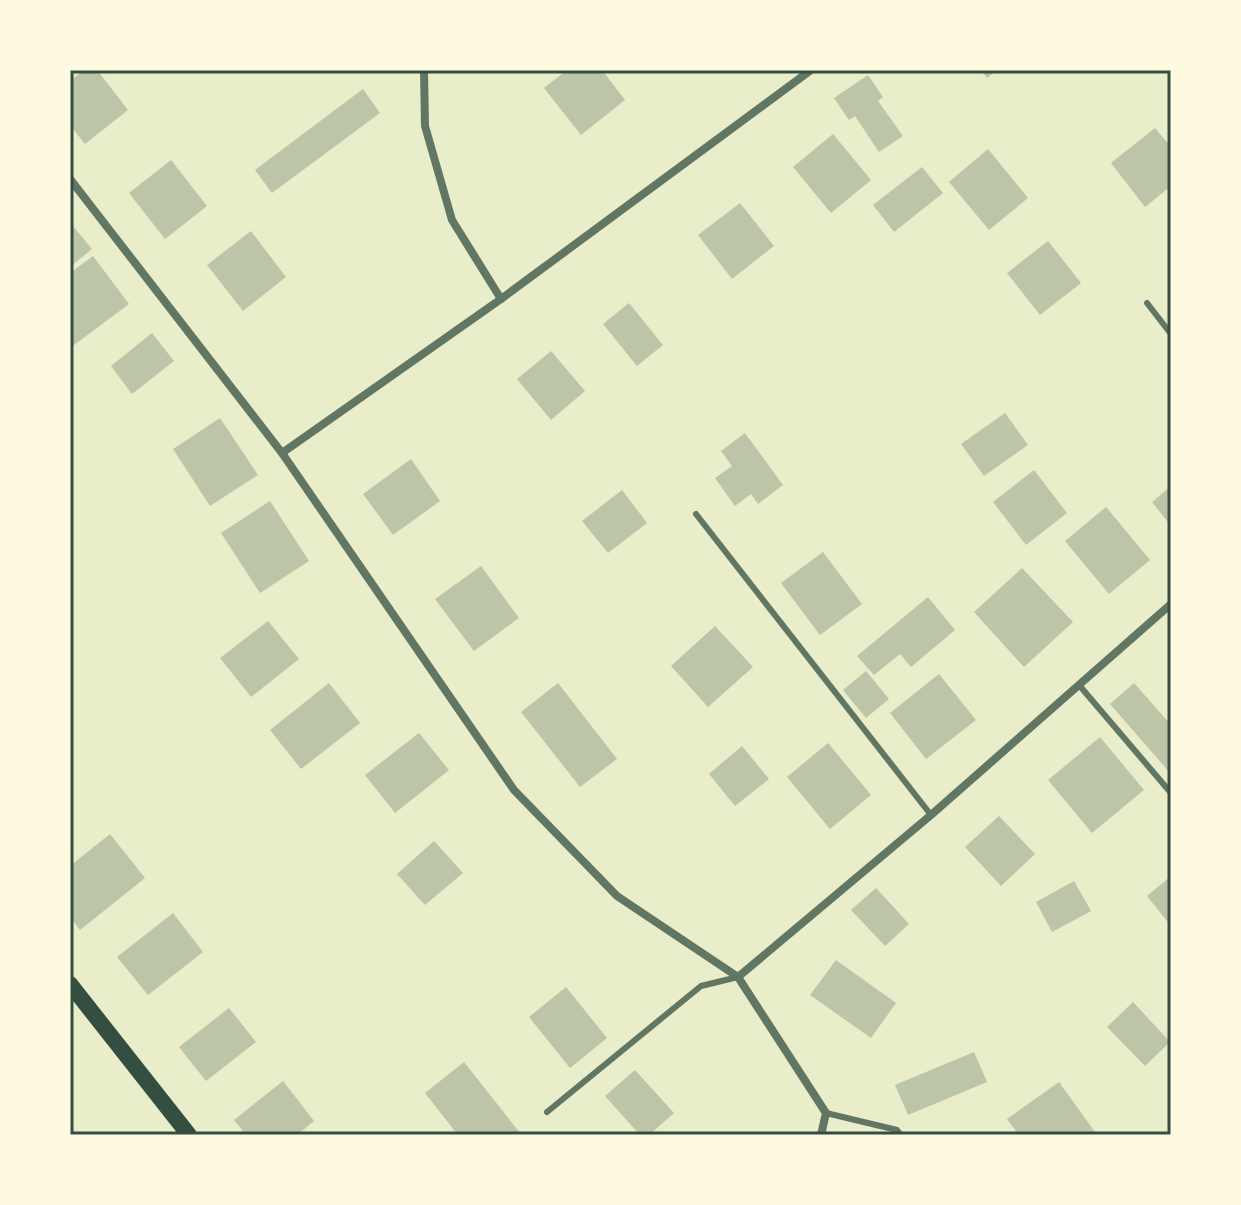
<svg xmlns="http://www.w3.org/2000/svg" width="1241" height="1205" viewBox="0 0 1241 1205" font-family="'PT Sans',sans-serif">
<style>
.building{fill:#bcc5a7}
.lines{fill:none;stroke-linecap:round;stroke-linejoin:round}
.service{stroke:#617663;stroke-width:6}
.minor{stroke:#617663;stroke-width:8}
.secondary{stroke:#344e41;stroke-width:16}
.neatline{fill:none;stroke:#344e41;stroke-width:3}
</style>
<rect width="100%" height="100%" fill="#e9edc9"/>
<g class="building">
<polygon points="84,70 97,70 128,110 85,144 70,125 70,81"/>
<polygon points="567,70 602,70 625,100 581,135 544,88"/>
<polygon points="981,70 998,70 987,78"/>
<polygon points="868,75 883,97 878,101 903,136 879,152 855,116 849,120 834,98"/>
<polygon points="363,89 380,113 272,193 255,170"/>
<polygon points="1155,128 1171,147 1171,186 1145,207 1111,163"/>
<polygon points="833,134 871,180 831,213 793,167"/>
<polygon points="988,149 1028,198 989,230 949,182"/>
<polygon points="171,160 207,206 165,239 129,193"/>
<polygon points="922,167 943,193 894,232 873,205"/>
<polygon points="740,203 774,246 732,279 698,235"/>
<polygon points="72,225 92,249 70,267 70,227"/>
<polygon points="251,231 286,277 243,311 207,265"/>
<polygon points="1048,241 1081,283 1040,315 1007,273"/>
<polygon points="93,256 129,304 70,348 70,273"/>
<polygon points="629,303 663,345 637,366 603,324"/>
<polygon points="152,333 174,361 132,394 111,366"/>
<polygon points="551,351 585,391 551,420 517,379"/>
<polygon points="1005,413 1028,445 984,476 961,444"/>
<polygon points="220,418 258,475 210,506 173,449"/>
<polygon points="745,433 783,485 758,504 751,494 735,506 715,478 732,466 721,451"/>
<polygon points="411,459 440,501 393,535 363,494"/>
<polygon points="1034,470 1067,513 1026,545 993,502"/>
<polygon points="1171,486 1171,526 1152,502"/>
<polygon points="622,490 647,523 608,553 582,521"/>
<polygon points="270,501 309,561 260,593 221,533"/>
<polygon points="1106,507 1150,560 1109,594 1065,541"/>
<polygon points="823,552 862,604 820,635 781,583"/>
<polygon points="481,566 519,618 474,651 435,599"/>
<polygon points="1022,568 1073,622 1024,667 974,612"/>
<polygon points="928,597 955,630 911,667 900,654 874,675 857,656"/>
<polygon points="268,621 299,659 251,697 220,658"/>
<polygon points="715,626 753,667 708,707 671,666"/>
<polygon points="866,671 889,699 866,718 843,690"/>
<polygon points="939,674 976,720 926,759 890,713"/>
<polygon points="329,683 360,723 301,769 270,730"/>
<polygon points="558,683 617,759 580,787 521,712"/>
<polygon points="1134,683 1171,725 1171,774 1110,704"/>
<polygon points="419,733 449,770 395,813 365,775"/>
<polygon points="1100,737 1144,790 1092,833 1048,780"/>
<polygon points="828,743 871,795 830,829 787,777"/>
<polygon points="742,746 769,779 735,806 709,774"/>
<polygon points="999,816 1035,854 1001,886 965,847"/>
<polygon points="110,834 145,878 80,930 70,917 70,866"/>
<polygon points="434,841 463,873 425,905 397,874"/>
<polygon points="1171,876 1171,926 1147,896"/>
<polygon points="1074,881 1091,911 1052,932 1036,902"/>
<polygon points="876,888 909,924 885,946 851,910"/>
<polygon points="173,913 203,952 148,995 117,957"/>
<polygon points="836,960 896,1003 871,1038 810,995"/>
<polygon points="566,987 607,1038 570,1068 529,1017"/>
<polygon points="1133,1002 1170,1042 1145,1066 1107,1027"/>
<polygon points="229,1008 256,1042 206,1081 179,1047"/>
<polygon points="974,1052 987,1082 908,1115 895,1085"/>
<polygon points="464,1062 520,1133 517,1135 458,1135 425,1093"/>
<polygon points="635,1070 674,1113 649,1135 640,1135 605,1096"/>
<polygon points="283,1081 314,1121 297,1135 246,1135 234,1120"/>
<polygon points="1059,1082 1095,1132 1090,1135 1019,1135 1007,1119"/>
</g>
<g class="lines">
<g class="service">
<polyline points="1147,303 1171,334"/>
<polyline points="696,514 931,815"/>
<polyline points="1079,685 1171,793"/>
<polyline points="547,1112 701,986 738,977"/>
<polyline points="826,1113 897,1130 901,1135"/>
</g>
<g class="minor">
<polyline points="424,70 425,126 452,220 501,299"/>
<polyline points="70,179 282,453 514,790 617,896 738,977 826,1113 821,1135"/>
<polyline points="282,453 501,299 811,70"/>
<polyline points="738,977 931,815 1171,604"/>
</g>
<polyline class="secondary" points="70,984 189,1135"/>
</g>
<rect width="1241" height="1205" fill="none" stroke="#fefae0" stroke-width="144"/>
<rect x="72" y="72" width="1097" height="1061" class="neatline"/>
</svg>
